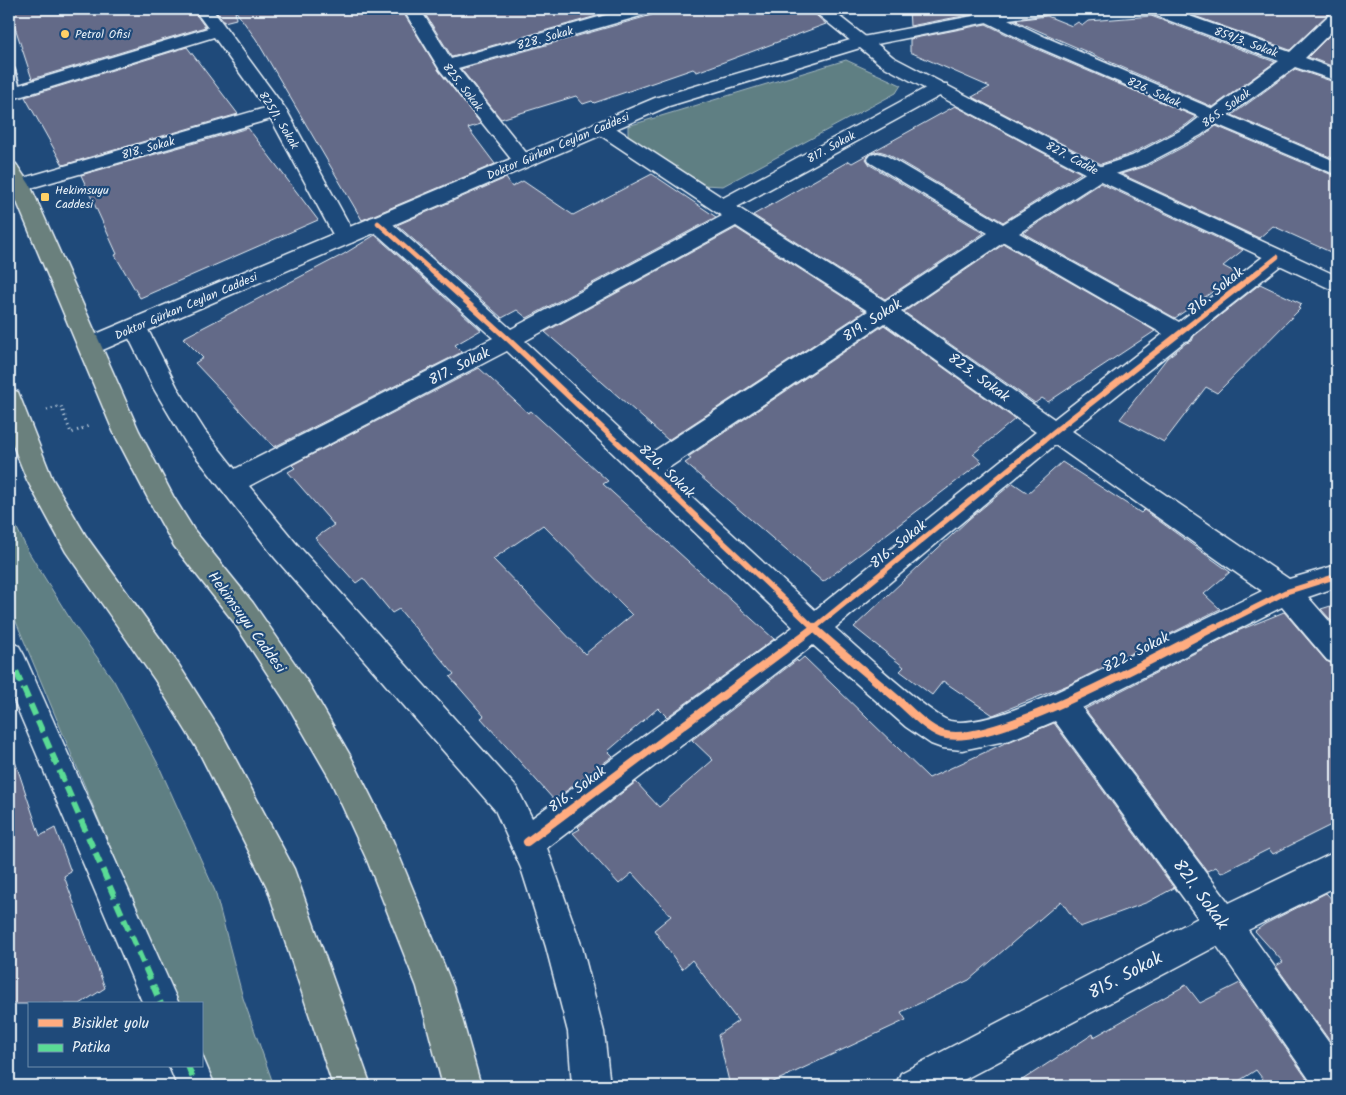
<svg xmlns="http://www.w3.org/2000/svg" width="1346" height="1095" viewBox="0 0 1346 1095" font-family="Kalam,sans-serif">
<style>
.green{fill:#5f7f83;stroke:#a4b8be}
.building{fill:#636a88;stroke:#e8f1f8;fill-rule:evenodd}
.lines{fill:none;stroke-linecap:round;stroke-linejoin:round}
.lane-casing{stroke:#e8f1f8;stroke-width:4}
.street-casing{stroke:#e8f1f8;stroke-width:3}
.secondary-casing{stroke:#e8f1f8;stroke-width:3}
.primary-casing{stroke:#e8f1f8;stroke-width:3}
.path{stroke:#e8f1f8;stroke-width:3;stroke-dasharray:1 4;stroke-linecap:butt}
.lane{fill:#1f4a7a;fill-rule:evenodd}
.street{fill:#1f4a7a;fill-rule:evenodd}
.secondary{fill:#1f4a7a;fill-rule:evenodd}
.primary{fill:#6a807d;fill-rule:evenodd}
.quiet{stroke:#5adb95;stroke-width:6;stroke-dasharray:12 6;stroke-linecap:butt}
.cycleway-far2-casing{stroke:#1f4a7a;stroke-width:7}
.cycleway-far1-casing{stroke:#1f4a7a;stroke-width:9}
.cycleway-casing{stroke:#1f4a7a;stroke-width:11}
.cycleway-far2{stroke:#ffac80;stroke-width:4.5}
.cycleway-far1{stroke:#ffac80;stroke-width:5.5}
.cycleway{stroke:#ffac80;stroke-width:8}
.poi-dot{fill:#ffd166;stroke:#1f4a7a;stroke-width:2}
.labels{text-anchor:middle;stroke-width:4.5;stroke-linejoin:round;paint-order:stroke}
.far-poi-label{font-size:12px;fill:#e8f1f8;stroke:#1f4a7a;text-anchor:start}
.far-street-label{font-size:12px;fill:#e8f1f8;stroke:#1f4a7a}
.street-label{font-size:15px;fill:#e8f1f8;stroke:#1f4a7a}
.near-street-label{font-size:18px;fill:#e8f1f8;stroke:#1f4a7a}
</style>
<rect width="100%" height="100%" fill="#1f4a7a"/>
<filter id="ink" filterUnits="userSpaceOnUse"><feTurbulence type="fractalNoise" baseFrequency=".02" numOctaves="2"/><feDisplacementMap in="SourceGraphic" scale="10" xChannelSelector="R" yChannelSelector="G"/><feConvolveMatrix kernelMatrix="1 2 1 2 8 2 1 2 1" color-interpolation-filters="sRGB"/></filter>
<g filter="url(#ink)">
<g class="green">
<polygon points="846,60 901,85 896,93 723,186 703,185 628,136 628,126"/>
<polygon points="9,512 28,551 72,622 114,681 158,764 215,891 243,998 274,1086 210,1086 201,1064 201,1004 176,1004 9,605"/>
</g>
<g class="building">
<polygon points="9,9 192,9 205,27 32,79"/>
<polygon points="214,9 401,9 439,71 481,124 468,128 495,164 362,220 256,39 235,10 236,19 224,22"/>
<polygon points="422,9 621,9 452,57"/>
<polygon points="656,9 809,9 826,24 697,72 693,69 594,103 592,101 583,104 576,96 501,119 461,69 652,15"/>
<polygon points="833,9 858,9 858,11 843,17"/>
<polygon points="909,9 964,9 968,15 910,26"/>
<polygon points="1233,9 1337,9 1337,10 1330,12 1290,50 1186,13"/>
<polygon points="1047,16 1072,26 1078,22 1083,25 1088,21 1151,16 1275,62 1213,107 1014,20"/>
<polygon points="986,24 1032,47 1196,117 1186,125 1131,154 1101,164 972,97 990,87 910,52 910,39"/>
<polygon points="1337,28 1337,68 1308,57"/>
<polygon points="187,47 238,114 63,165 25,97"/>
<polygon points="1295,69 1337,83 1337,160 1232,115"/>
<polygon points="955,106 1081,173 1003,222 886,153 879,151 870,153 866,159 870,165 984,233 885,299 753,215 849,161 852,163"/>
<polygon points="1216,126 1337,177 1337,255 1273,226 1259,238 1121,174 1147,166 1202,137"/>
<polygon points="248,128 318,220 140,298 115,255 117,254 81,175"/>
<polygon points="652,174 716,217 527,318 517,310 502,318 397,225 506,178 512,187 523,181 573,215"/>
<polygon points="1100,183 1243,250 1223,266 1238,274 1175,318 1023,233"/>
<polygon points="736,228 865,311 668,440 545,332"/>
<polygon points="375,235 481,330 455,345 462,352 274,447 195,363 203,358 183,338 344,254"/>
<polygon points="1004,244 1155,331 1048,402 1042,398 1035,403 904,312"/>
<polygon points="1260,284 1302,304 1298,308 1300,309 1217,393 1206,387 1164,442 1120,419 1167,358 1186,343 1192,341 1194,336"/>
<polygon points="884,325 1015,419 973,454 982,462 823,582 685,463 691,459 688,457"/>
<path d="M479,368L528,413L531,411L608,481L603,484L774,639L667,717L658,708L608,751L613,756L554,800L481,718L484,716L450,677L454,674L399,609L392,613L363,578L356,583L315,538L334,525L288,472L295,468L292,465ZM543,525L632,615L585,654L493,559Z"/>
<polygon points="1062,462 1141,513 1144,510 1230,572 1204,594 1220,609 1068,685 993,715 943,681 932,695 900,671 904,667 854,627 969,519 1013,483 1028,493"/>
<polygon points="1337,604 1337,627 1321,609"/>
<polygon points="1284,612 1326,661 1337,666 1337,822 1273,854 1269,849 1221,873 1216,867 1207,871 1085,709 1240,630"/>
<polygon points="804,657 929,778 1005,743 1054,723 1174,888 1148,902 1080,927 1061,901 969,980 901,1012 906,1020 765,1086 730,1086 718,1035 738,1021 692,960 682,969 654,930 671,916 632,873 619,884 573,833 580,829 578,827 636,782 659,807 713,760 692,740 797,660 798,662"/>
<polygon points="14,758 40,836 55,828 71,872 64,876 105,988 80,1004 9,1004 9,759"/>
<polygon points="1326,893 1337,905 1337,1051 1276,966 1283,962 1255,931 1265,924"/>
<polygon points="1240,983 1312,1086 1268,1086 1256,1070 1231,1086 1013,1086 1093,1034 1094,1037 1186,985 1200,1003"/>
</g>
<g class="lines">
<g class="lane-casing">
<polygon id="lane" points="9,66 14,69 21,91 19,93 15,94 9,91"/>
</g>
<g class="street-casing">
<g id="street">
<polygon points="194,9 212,9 287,111 356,237 353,242 345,244 337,242 271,119 27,189 20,191 13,189 10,185 13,181 265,108 214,37 9,100 9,88 208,28"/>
<polygon points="403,9 420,9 451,59 627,9 654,9 651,13 458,68 532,160 529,164 522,166 515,164 440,70"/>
<polygon points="811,9 830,9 872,42 869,46 857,46"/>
<path d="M966,9H987L1045,37L1213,109L1279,61L1149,13L1147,9H1170L1290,52L1331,13L1337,12V26L1305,58L1337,70V81L1295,67L1228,115L1337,162V175L1216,124L1201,135L1146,164L1106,177L1019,233L1179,322L1269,252L1277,250L1285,252L1288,257L1285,262L1193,335L1190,340L1185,341L1072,431L1289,579L1337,565V587L1308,597L1337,630V664L1327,660L1282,607L1082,708L1229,903L1337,851V886L1248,930L1337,1054V1086H1314L1217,946L952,1086H895L901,1073L1198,918L1055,721L1010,740L962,750L942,748L931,744L906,727L813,645L547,848L582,947L604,1032L610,1086H572L568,1032L546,947L521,868L495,810L275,558L222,490L187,445L154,389L124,328L128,322L136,320L144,322L177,387L205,431L235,469L493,338L370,228L367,223L370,218L378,216L386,218L511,329L722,216L594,131L591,127L594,123H608L723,198L933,84H947L949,88L947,92L737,207L885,301L988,233L871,163L868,159L871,155L878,153L885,155L1003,224L1092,169L1132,156L1187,127L1200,117L1033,45L968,13ZM736,226L868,311L648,455L525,341ZM1004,242L1163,334L1054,419L901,312ZM884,323L1036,432L815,610L664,471ZM507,351L793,627L532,818L517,788L295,542L249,486ZM1055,445L1262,591C1219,612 1176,633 1133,654C1092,674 993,730 950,721C931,716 854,645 835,628Z"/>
<polygon points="9,642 19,646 24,655 179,1004 143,1004 9,689"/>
<polygon points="201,1053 215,1086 177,1086 169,1066 201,1066"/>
</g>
</g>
<g class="secondary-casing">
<polygon id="secondary" points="1010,9 1055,9 1052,13 1046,14 987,22 877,44 893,57 1106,169 1337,276 1337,292 1092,177 881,65 860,48 669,106 98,352 90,354 82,352 78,346 82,340 655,98 857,38"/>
</g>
<g class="primary-casing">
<g id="primary">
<polygon points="9,162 16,164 30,185 139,431 173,496 194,530 253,603 309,684 351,757 393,841 453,987 481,1086 443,1086 417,987 367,860 329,777 287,704 233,621 174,546 154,510 113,431 9,183"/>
<polygon points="9,389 18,392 52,478 86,536 177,662 221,732 294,869 371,1086 333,1086 267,887 199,752 155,680 66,552 27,480 9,435"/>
</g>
</g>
<polyline class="path" points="47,410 61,406 71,433 89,426"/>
<use href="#lane" class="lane"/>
<use href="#street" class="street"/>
<use href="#secondary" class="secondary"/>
<use href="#primary" class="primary"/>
<g class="quiet">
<polyline points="9,655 161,1004"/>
<polyline points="188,1066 196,1086"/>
</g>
<g class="cycleway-far2-casing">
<g id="cycleway-far2">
<polyline points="378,223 433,272"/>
<polyline points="1258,272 1277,257"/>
</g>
</g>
<g class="cycleway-far1-casing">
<g id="cycleway-far1">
<polyline points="432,271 509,340 815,629"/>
<polyline points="813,629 1054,432 1259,271"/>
<polyline points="1213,629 1286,592 1337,576"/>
</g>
</g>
<g class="cycleway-casing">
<g id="cycleway">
<path d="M813,627C841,652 869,675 897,699C910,711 926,728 942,734C990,751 1165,652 1215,627"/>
<polyline points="527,842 815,627"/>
</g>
</g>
<use href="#cycleway-far2" class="cycleway-far2"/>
<use href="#cycleway-far1" class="cycleway-far1"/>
<use href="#cycleway" class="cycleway"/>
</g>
</g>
<g class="poi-dot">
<circle cx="65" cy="34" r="5"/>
<rect x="40" y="192" width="10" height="10" rx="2.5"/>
</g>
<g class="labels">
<g class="far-poi-label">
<text x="75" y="38">Petrol Ofisi</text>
<text x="55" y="194">Hekimsuyu<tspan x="55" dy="14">Caddesi</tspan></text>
</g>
<g class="far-street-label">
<text transform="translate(545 38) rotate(-16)" y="4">828. Sokak</text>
<text transform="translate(1246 42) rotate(20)" y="4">859/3. Sokak</text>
<text transform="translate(463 87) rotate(52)" y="4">825. Sokak</text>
<text transform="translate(1154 92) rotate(24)" y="4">826. Sokak</text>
<text transform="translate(1226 108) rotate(-36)" y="4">865. Sokak</text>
<text transform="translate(279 120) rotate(58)" y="4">825/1. Sokak</text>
<text transform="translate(558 146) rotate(-23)" y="4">Doktor Gürkan Ceylan Caddesi</text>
<text transform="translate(831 147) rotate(-29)" y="4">817. Sokak</text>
<text transform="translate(148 148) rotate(-16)" y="4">818. Sokak</text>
<text transform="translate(1072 158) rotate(28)" y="4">827. Cadde</text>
<text transform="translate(186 306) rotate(-23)" y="4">Doktor Gürkan Ceylan Caddesi</text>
</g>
<g class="street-label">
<text transform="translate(1215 291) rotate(-39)" y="5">816. Sokak</text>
<text transform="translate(872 320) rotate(-33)" y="5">819. Sokak</text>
<text transform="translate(459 366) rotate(-27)" y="5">817. Sokak</text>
<text transform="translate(979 377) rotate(36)" y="5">823. Sokak</text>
<text transform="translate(667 471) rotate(43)" y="5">820. Sokak</text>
<text transform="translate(898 544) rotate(-39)" y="5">816. Sokak</text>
<text transform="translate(247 622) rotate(54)" y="5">Hekimsuyu Caddesi</text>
<text transform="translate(1136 652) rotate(-27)" y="5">822. Sokak</text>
<text transform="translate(577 789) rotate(-37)" y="5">816. Sokak</text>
</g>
<g class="near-street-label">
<text transform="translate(1201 894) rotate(54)" y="6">821. Sokak</text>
<text transform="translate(1125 975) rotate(-28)" y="6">815. Sokak</text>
</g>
</g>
<rect width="1346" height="1095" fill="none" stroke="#1f4a7a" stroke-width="30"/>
<rect x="15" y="15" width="1316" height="1065" fill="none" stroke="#e8f1f8" stroke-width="2" filter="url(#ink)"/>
<rect x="28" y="1002" width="175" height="65" fill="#1f4a7a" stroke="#6f8dac"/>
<rect x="38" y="1019" width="25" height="8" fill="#ffac80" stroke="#6f8dac"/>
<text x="72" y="1028" font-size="15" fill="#e8f1f8">Bisiklet yolu</text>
<rect x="38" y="1044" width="25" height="8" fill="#5adb95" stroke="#6f8dac"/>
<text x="72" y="1052" font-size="15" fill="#e8f1f8">Patika</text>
</svg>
